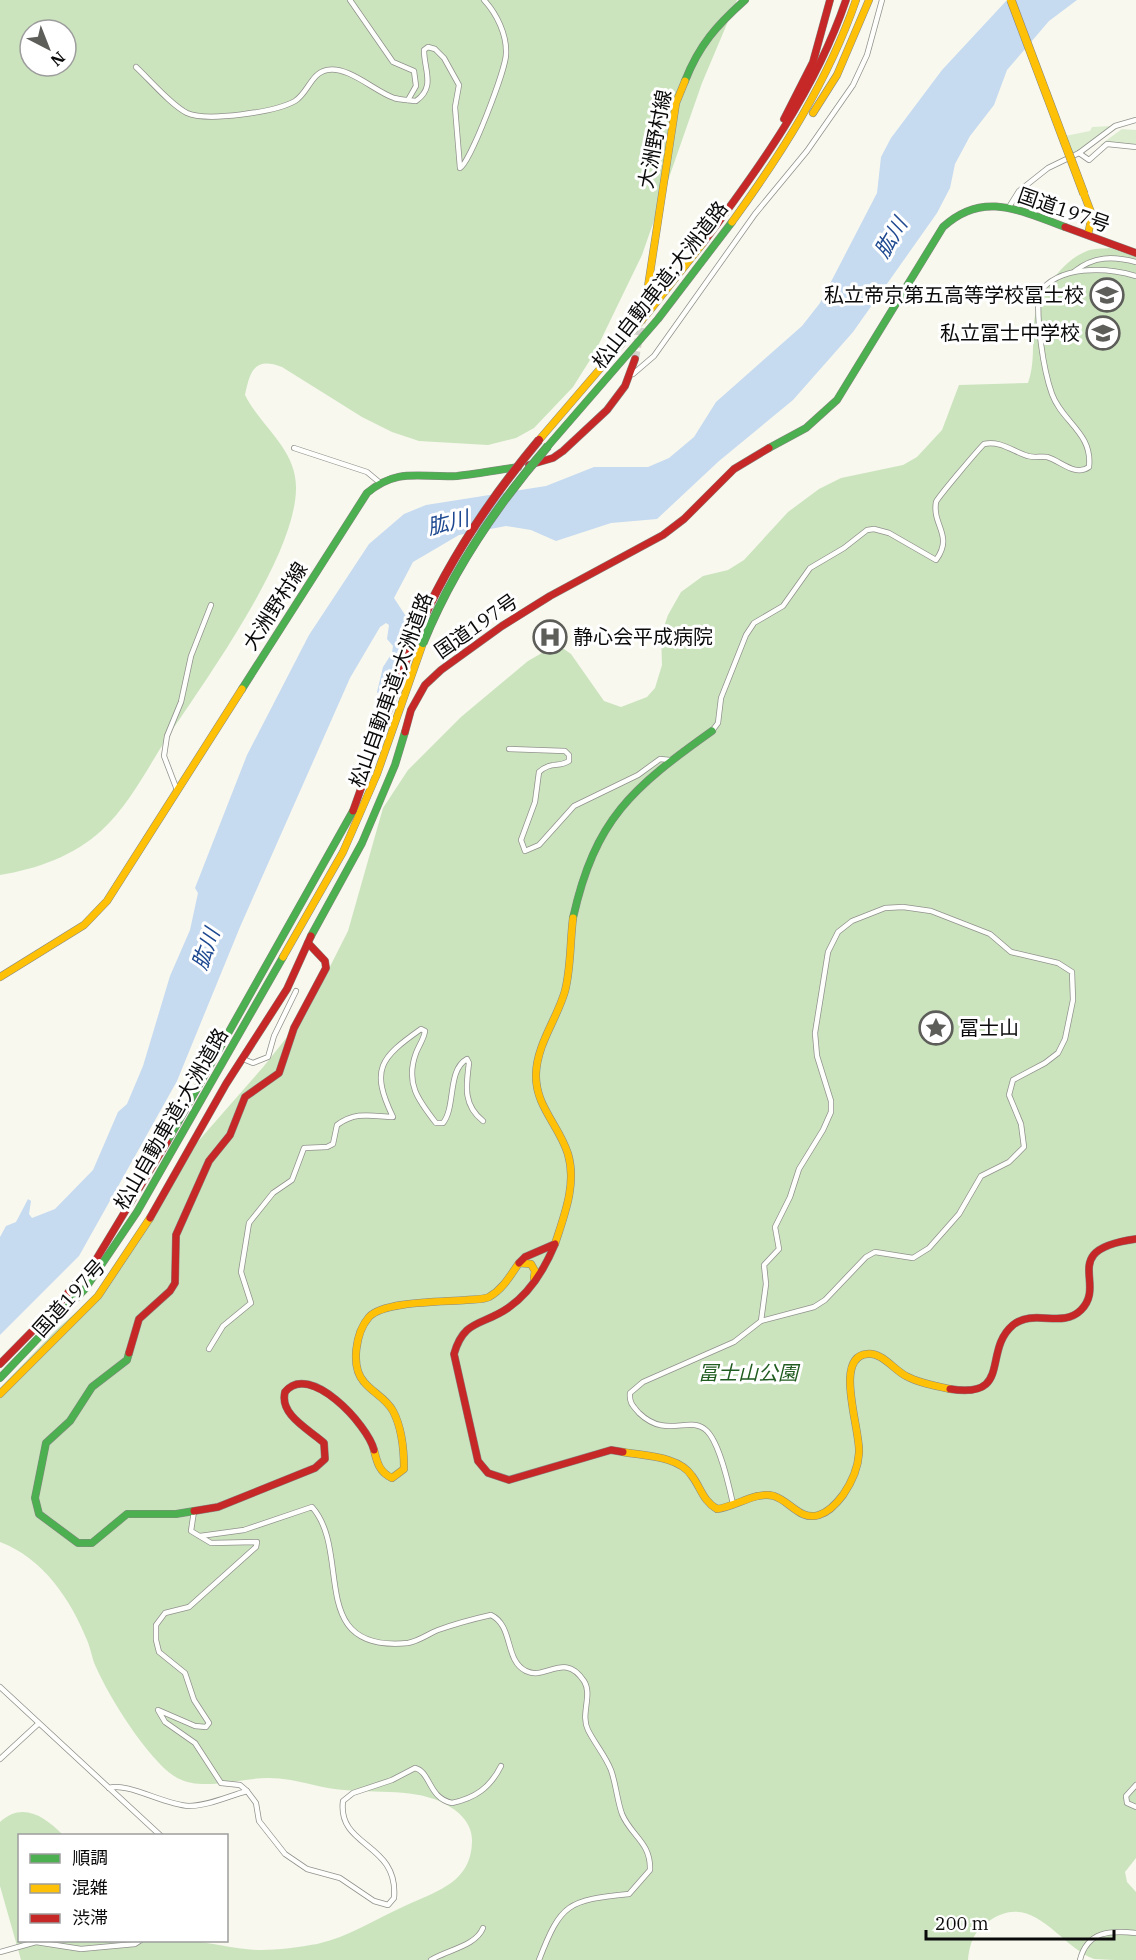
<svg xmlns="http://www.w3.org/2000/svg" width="1136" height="1960" viewBox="0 0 1136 1960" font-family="'IBM Plex Serif','Noto Sans JP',serif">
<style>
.green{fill:#dcedcf}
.forest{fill:#cbe4be;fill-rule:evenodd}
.water{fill:#c6daf0}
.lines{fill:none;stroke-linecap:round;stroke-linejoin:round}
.primary-tunnel{stroke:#d4d4cc;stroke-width:8;stroke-dasharray:8 4;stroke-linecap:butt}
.street-casing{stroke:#91918d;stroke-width:6}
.fast-casing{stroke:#888883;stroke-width:8}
.slow-casing{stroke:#888883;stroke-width:8}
.jam-casing{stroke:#888883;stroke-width:8}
.street{stroke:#fefefc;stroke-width:4.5}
.fast{stroke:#4caf50;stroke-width:7}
.slow{stroke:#ffc107;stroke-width:7}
.jam{stroke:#c62828;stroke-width:7}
.fast-bridge-casing{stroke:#7e7e7a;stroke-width:9;stroke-linecap:butt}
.slow-bridge-casing{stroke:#7e7e7a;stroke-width:9;stroke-linecap:butt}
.jam-bridge-casing{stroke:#7e7e7a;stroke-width:9;stroke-linecap:butt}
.fast-bridge{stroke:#4caf50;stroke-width:8}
.slow-bridge{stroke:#ffc107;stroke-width:8}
.jam-bridge{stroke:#c62828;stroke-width:8}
.labels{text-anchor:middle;stroke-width:6;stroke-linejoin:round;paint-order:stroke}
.street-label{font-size:20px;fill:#0a0a0a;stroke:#fff}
.poi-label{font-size:20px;fill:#0a0a0a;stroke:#fff;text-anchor:end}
.park-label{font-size:20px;font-style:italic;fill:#215c20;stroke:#fff}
.water-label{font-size:21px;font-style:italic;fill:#1e4991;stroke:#fff}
</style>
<rect width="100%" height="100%" fill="#f8f8ee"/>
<g class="green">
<polygon points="1112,126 1077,151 1071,154 1065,136 1090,131 1092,127"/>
<polygon points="1122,129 1136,130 1136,147 1100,145"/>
</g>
<g class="forest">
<path d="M0,0H737L702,83L642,255L595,352L573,387L534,428L516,438L488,445L419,441L392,432L362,417L282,367C255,357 250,370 245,395C261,427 297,449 296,489C295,558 204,682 165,741C146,771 128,806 102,830C74,856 37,869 0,875ZM30,30H66V66H30Z"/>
<path d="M1110,248L1136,257V1858L1125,1872L1127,1882L1136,1892V1960C1124,1960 1105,1960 1094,1959C1058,1945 1033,1890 989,1921C974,1931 970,1942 968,1960H21L0,1886V1822C23,1801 45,1817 63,1835L20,1836V1940C75,1940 133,1937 188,1941C212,1942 237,1950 261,1950C278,1950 300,1947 317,1944C349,1937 379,1917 409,1904C440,1890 471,1881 472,1842C473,1820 453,1806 434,1799C403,1788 362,1794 328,1788C307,1784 289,1778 268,1778C238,1778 200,1793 174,1776C147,1758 109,1697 96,1667C92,1659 91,1649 87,1640C71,1600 43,1558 0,1542V1388L56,1330L99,1292L187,1154L264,1066L307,1012L348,931L383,808L408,770L461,717L528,661L554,646L561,647L571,654L604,701L621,707L647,697L655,688L662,665L661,635L668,615L681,592L703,576L728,570L744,560L788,512L819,489L841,478L903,465L917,457L942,430L959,385L1028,383C1035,364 1032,344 1034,323C1037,296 1061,261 1087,251C1094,248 1103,249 1110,248Z"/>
</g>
<polygon class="water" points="1007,0 1077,0 1049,21 1007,70 994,105 970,136 955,164 950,188 937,213 853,332 793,400 719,461 657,519 611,523 556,541 531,530 506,526 459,535 413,562 394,598 409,621 403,650 379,695 377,692 383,667 392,653 393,646 387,639 389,625 386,623 380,627 350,678 240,927 177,1081 79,1256 0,1335 0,1237 6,1226 16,1222 28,1199 31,1201 29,1214 32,1218 55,1209 93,1170 118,1112 127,1104 143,1066 170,976 190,930 198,893 195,888 247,755 309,635 369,544 404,514 426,505 546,486 594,467 648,467 669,458 694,437 716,402 802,326 820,303 877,193 881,157 891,138 942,70"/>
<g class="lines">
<polyline class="primary-tunnel" points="635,359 642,320"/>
<g class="street-casing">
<g id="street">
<polyline points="350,0 393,62 414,71 416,86 408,100"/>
<path d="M136,67C150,80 171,105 187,113C207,122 276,112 295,101C308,93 311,73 327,70C349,66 374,91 394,98C401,100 409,100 416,101C436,87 424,70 424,50L428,47L435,49L444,58L459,85L455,107L460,168C470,163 506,69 506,54C507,35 497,14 484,0"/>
<polyline points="1079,153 1089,160 1107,144 1136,147"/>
<polyline points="1009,207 1019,191 1048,168 1079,153 1115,126 1136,120"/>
<path d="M1075,271C1094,256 1113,256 1136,262"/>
<polyline points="633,374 654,356 755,214 807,151 853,85 867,55 882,0"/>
<polyline points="294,448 367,472 379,482"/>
<path d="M712,731L718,723L721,698L746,635L754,623L783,606L810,568L844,548L867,530L874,529L889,533L936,560C954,535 932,526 936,502C938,497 977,451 984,444C1000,440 1014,452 1028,456C1034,458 1041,456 1047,457C1061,461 1075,477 1089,467C1093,433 1062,422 1052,394C1043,369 1036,319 1039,293C1059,265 1105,267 1136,276"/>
<path d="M509,749L565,751L569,755V761C558,768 551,761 539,772L535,802L521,840L525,851L539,845L574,806L638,775L660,759L670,760"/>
<polyline points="177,790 164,756 167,736 181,702 191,656 211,605"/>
<polyline points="243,1059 253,1063 268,1057 274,1036 296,991"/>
<path d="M209,1349L223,1326L251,1303L241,1272L249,1223L273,1193L292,1180L304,1148L327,1147L333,1144L337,1125C356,1111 371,1116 393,1117C370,1069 380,1058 421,1029L425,1031C424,1039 419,1045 416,1053C405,1083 418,1100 436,1123H443C456,1107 447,1070 467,1059L469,1063C466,1086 463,1105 483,1121"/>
<path d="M733,1504C729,1486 720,1444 707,1431C690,1414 667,1440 639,1413C633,1406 629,1403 630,1393L643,1382L734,1342L761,1321L814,1307L825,1300L866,1257L875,1252L913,1258L929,1248L959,1214L981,1176L1009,1162L1024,1147L1021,1124L1009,1095L1013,1080L1045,1063L1058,1053L1065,1039L1073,1000L1072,972L1058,963L1011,952L990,934L931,911L903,907L885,908L852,921L838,932L828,952L815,1033L817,1056L831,1101V1112L823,1130L799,1169L790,1197L775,1227L779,1249L764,1265L766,1284L761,1321"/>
<path d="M194,1511L191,1531L211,1543L257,1542L256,1547L189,1607L165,1613L156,1625V1640L159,1652L185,1673L194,1700L209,1723L206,1727L195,1726L158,1710L165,1722L195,1743L221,1783L240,1785L247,1791L256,1803L259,1821L285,1854L307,1869L340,1878L374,1901L388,1905L394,1898C399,1842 337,1848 343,1801L353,1793L392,1780L415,1768C431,1772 428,1798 452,1803C475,1798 490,1788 501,1766"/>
<path d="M200,1536L244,1530L312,1507C353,1553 305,1653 408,1643C419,1641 428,1634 438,1630C455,1624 473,1619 491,1615C514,1626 504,1660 526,1671C546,1681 564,1651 584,1681C593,1695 580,1714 588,1730C595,1744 605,1755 611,1770C616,1784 617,1800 622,1814C631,1836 651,1842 650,1870L629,1894C568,1900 561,1903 539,1960"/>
<polyline points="0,1687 161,1836"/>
<polyline points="0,1759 38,1724"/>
<polyline points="1136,1785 1126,1796 1127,1803 1136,1807"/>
<path d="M109,1788C128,1782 164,1805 189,1806C208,1806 229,1796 247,1791"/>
<polyline points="0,1952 36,1942 81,1949 135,1944 141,1940"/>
<path d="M431,1960C447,1950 476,1946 483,1928"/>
<path d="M1080,1960C1087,1931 1111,1930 1136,1933"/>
</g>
</g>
<g class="fast-casing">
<g id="fast">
<path d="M685,81C699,45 717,25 745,0"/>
<polyline points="548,446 658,319 732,222"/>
<path d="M769,448L806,428L837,400L943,227C983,190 1021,211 1065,227"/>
<path d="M242,689L367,493C398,467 420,478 457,476C477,474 498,470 518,467"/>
<path d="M573,918C595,819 632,788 712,731"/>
<polyline points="311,936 362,843 395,765 405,732"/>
<polyline points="167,1142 353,811"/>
<polyline points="129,1353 127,1360 92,1387 70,1421 46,1443 35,1498 39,1514 78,1543 92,1543 127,1514 176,1514 194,1511"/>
<polyline points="0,1378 85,1289 137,1212 283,957"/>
</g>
</g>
<g class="slow-casing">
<g id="slow">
<polyline points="813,113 837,75 869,0"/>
<polyline points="1084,194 1092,215 1088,235"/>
<path d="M732,222C782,153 828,81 856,0"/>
<polyline points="645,306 676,103 685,81"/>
<polyline points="539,440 647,314 703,243"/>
<polyline points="283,957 343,852 377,774 423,643"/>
<polyline points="0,977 84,925 107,901 242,689"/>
<path d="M555,1244C564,1216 577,1184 568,1154C559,1125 535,1106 536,1074C537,1044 557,1019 565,991C571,968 570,942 573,918"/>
<polyline points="0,1394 98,1296 150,1218"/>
<path d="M374,1450C377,1462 379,1472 392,1478L404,1469C404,1450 402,1428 393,1411C386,1398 373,1393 364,1382C350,1366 356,1332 369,1317C383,1301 444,1302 466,1300C473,1299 483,1300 489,1297C503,1289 510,1276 519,1263L531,1264L535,1271L534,1278"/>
<path d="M623,1452C645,1456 679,1456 692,1476C701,1488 703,1501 717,1509C736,1507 755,1491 774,1496C790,1501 800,1521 819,1515C829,1512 837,1503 843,1495C852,1482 858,1469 859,1453C861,1431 833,1357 867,1354C882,1352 894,1370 906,1376C919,1383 935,1386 950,1389"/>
</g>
</g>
<g class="jam-casing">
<g id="jam">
<polyline points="784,119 813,62 830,0"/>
<polyline points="1065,227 1136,253"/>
<path d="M703,243C760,167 815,91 846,0"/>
<polyline points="529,465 553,458 563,451 607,410 625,386 635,359"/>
<polyline points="405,732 411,710 425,685 441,670 502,626 550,596 663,535 684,519 734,469 769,448"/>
<polyline points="353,811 413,642"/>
<polyline points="150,1218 226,1084 287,989 311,936"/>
<path d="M519,1263L525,1257L555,1244C545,1268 530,1293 508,1308C482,1326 464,1319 454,1354L478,1461L488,1473L509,1480L611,1450L623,1452"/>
<polyline points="129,1353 139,1319 170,1291 175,1283 176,1235 209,1161 230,1135 245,1097 279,1073 294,1028 326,968 325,961 308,943"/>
<polyline points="0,1364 57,1306 97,1258 167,1142"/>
<path d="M950,1389C1013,1399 982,1351 1013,1325C1034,1308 1062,1329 1081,1310C1108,1283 1057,1250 1136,1239"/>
<path d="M194,1511L218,1507L315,1468L325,1459L324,1443C310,1430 279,1415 285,1392C309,1361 368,1425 374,1450"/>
</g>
</g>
<use href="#street" class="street"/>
<use href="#fast" class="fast"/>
<use href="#slow" class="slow"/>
<use href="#jam" class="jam"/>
<g class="fast-bridge-casing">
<path id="fast-bridge" d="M423,643C453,569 496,506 548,446"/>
</g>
<g class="slow-bridge-casing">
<polyline id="slow-bridge" points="1011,0 1084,194"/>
</g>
<g class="jam-bridge-casing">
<path id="jam-bridge" d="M413,642C444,567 487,502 539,440"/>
</g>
<use href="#fast-bridge" class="fast-bridge"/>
<use href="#slow-bridge" class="slow-bridge"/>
<use href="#jam-bridge" class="jam-bridge"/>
</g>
<defs>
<g id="school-ring" transform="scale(1.725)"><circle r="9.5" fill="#fff" stroke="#5d5d5a" stroke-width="1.5"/><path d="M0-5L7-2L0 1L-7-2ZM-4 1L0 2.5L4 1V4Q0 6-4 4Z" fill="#5d5d5a"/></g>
<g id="hospital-ring" transform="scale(1.725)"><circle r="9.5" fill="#fff" stroke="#5d5d5a" stroke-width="1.5"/><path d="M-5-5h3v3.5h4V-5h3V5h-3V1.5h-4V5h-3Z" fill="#5d5d5a"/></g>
<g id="sight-ring" transform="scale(1.725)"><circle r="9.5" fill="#fff" stroke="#5d5d5a" stroke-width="1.5"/><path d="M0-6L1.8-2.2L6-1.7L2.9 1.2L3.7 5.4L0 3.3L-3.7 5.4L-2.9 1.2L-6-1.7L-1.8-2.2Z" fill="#5d5d5a"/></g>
</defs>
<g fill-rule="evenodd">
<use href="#school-ring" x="1107" y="295"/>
<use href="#school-ring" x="1103" y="333"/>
<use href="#hospital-ring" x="550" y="637"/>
<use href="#sight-ring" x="936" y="1028"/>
</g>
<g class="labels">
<g class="street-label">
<text transform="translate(655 139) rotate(-79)" y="7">大洲野村線</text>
<text transform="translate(1064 210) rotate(19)" y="7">国道197号</text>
<text transform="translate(660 285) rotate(-52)" y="7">松山自動車道;大洲道路</text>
<text transform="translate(275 606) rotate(-57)" y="7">大洲野村線</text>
<text transform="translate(476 626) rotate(-35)" y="7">国道197号</text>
<text transform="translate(391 690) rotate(-70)" y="7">松山自動車道;大洲道路</text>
<text transform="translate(171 1119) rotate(-60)" y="7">松山自動車道;大洲道路</text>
<text transform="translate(69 1298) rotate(-48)" y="7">国道197号</text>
</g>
<g class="poi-label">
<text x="1084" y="302">私立帝京第五高等学校冨士校</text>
<text x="1080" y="340">私立冨士中学校</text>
<text x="573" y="644" text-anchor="start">静心会平成病院</text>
<text x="959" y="1035" text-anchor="start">冨士山</text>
</g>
<g class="park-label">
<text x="748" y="1380">冨士山公園</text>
</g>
<g class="water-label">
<text transform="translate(891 238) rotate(-59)" y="7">肱川</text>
<text transform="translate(448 523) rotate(-14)" y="7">肱川</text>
<text transform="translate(206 949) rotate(-70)" y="7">肱川</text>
</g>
</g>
<rect x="18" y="1834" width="210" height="108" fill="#ffffff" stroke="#9d9d9d" stroke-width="1.5"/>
<rect x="30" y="1854" width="30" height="9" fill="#4caf50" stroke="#9d9d9d" stroke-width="1.5"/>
<text x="72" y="1864" font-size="18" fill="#0a0a0a">順調</text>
<rect x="30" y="1884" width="30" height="9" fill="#ffc107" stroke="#9d9d9d" stroke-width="1.5"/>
<text x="72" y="1894" font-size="18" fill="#0a0a0a">混雑</text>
<rect x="30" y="1914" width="30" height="9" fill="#c62828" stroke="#9d9d9d" stroke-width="1.5"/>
<text x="72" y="1924" font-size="18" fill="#0a0a0a">渋滞</text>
<g transform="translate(48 48) rotate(138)"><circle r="28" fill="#ffffff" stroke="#9d9d9d" stroke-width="1.5"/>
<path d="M0-4.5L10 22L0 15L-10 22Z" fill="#5d5d5a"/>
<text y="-9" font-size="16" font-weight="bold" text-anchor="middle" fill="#0a0a0a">N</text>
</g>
<path d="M926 1930v9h188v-9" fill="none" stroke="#0a0a0a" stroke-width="3"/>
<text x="935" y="1930" font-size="18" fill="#0a0a0a" stroke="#ffffff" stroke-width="4.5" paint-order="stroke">200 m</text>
</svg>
